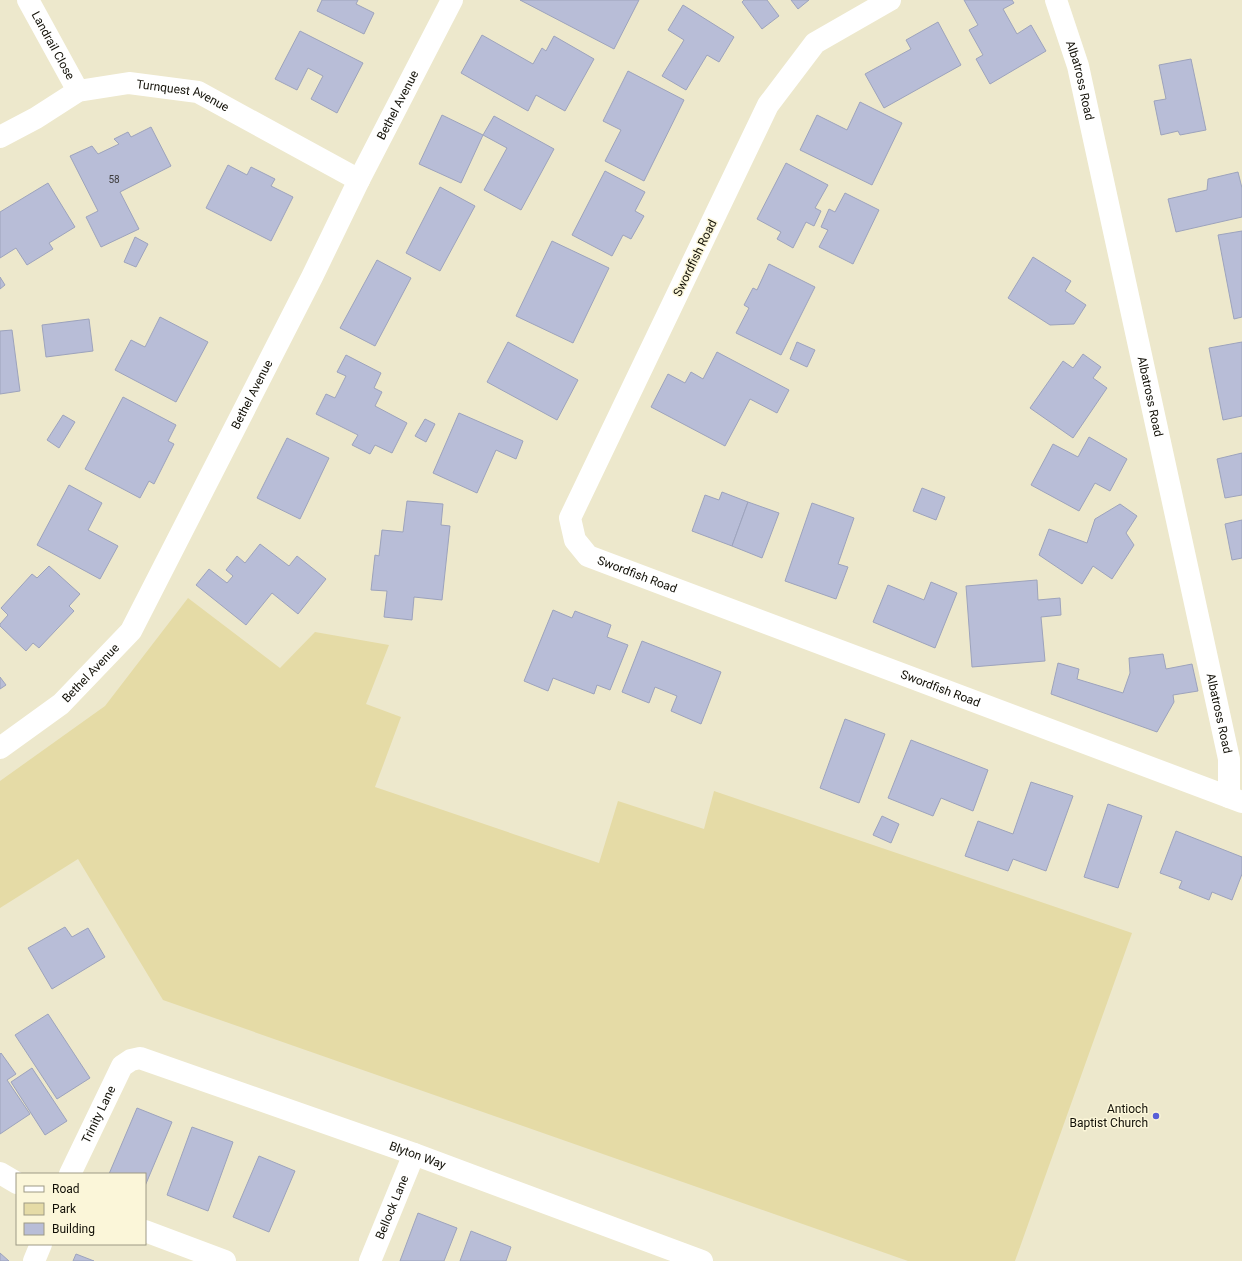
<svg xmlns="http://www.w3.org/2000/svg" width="1242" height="1261" viewBox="0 0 1242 1261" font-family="Roboto,sans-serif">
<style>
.green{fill:#e5dba6}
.building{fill:#b8bdd7;stroke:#9da3bc}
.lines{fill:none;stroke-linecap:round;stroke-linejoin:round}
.minor{stroke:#fff;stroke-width:22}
.poi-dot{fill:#585fd7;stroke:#fbf6d9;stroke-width:1.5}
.labels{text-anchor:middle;stroke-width:3;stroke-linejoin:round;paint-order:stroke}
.number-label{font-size:10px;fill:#3c3b3b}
.street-label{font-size:12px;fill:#121007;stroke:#fbf6d9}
.poi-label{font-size:12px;fill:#121007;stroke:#fbf6d9;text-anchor:end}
</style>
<rect width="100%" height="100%" fill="#ede8cc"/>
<polygon class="green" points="188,598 280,668 315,632 389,645 366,704 401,717 375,787 599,863 618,801 704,829 714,791 1132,933 1015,1261 908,1261 163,1000 78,859 0,908 0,781 105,706"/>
<g class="building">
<polygon points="322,0 358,0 356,4 374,13 364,34 317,11"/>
<polygon points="520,0 639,0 614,49"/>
<polygon points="744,0 767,0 779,16 762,29 742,2"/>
<polygon points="791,0 809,0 798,9"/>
<polygon points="964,0 1012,0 1014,3 1003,9 1017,34 1031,25 1046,51 990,84 976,59 983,55 969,30 978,25"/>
<polygon points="683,5 734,37 719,62 707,55 686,90 662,76 684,40 668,30"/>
<polygon points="938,22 961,65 884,108 865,74 911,49 906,40"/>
<polygon points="300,31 363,63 337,113 311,99 323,76 308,68 297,90 275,79"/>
<polygon points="482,35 533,64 542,48 546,51 554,36 594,59 565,111 536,95 528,111 461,73"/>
<polygon points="1191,59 1206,130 1180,135 1178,131 1161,135 1154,101 1166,99 1159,65"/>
<polygon points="628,71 684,100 644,181 605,161 621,130 603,121"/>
<polygon points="860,102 902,123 872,185 800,150 817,115 847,130"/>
<polygon points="442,115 483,135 461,183 419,164"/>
<polygon points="494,116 554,149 521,210 484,190 507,148 483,135"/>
<polygon points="151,127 171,166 120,192 139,229 101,247 86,217 98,211 70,156 92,146 98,154 119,144 114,139 128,132 131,137"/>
<polygon points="786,163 828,185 815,208 821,211 814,226 806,222 793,248 777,239 781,232 757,219"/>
<polygon points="228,165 247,175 251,167 275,179 271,186 293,197 271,241 206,208"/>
<polygon points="605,171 645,192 635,211 644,216 631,239 623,235 612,256 572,235"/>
<polygon points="1238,172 1242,188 1242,217 1176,232 1168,199 1207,190 1208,179"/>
<polygon points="48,183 75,227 49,243 53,249 27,265 16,248 0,258 0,212"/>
<polygon points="440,187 475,206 440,271 406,253"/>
<polygon points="845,193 879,210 853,264 819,247 828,230 821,227 829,209 835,212"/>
<polygon points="1242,231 1242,317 1234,319 1218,235"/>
<polygon points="135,237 148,244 136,267 124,262"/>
<polygon points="552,241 609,268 573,343 516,316"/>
<polygon points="1033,257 1071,281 1065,291 1086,305 1074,324 1050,325 1008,298"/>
<polygon points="377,260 411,278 375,346 340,328"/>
<polygon points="769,264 815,287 781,355 736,333 749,308 744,305 753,288 757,290"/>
<polygon points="0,277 5,285 0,289"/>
<polygon points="160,317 208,342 176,402 115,370 131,340 145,347"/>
<polygon points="89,319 93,351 46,357 42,325"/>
<polygon points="12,330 20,391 0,394 0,331"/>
<polygon points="508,342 578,380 557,420 487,382"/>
<polygon points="797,342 815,350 807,367 790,359"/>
<polygon points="1242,342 1242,416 1223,420 1209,348"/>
<polygon points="717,352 789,390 777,413 750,399 725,446 651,407 668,374 685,383 691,372 703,379"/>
<polygon points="1083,354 1101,367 1093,378 1107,388 1073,438 1030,408 1063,361 1073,368"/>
<polygon points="346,355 381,373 374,388 382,392 375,406 407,423 392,453 375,445 370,454 352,445 358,435 316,414 326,394 335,398 346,376 337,372"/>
<polygon points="123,397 176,425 168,441 174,444 154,484 149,481 140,498 85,469"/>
<polygon points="459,413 523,441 516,459 496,450 477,493 433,473"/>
<polygon points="63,415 75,422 59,448 47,440"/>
<polygon points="425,419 435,424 426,442 415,436"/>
<polygon points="1089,437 1127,459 1110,491 1095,483 1079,511 1031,485 1053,444 1078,457"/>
<polygon points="287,438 329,458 300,519 257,498"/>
<polygon points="1242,453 1242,495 1225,498 1217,459"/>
<polygon points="69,485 102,503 88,530 118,546 100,579 37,545"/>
<polygon points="922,488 945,497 936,520 913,511"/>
<polygon points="722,492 748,502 732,546 692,531 705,495 719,500"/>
<polygon points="407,501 443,504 441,525 450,526 442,600 414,597 412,620 384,617 387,591 371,590 375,555 379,556 382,530 403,532"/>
<polygon points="748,502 779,513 762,558 732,546"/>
<polygon points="812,503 854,518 838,564 848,567 836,599 785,581"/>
<polygon points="1120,504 1137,516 1126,533 1134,545 1112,579 1093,566 1082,584 1039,555 1049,529 1087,543 1095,519"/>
<polygon points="1242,520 1242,558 1232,560 1225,524"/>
<polygon points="260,544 289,566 297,556 326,579 298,614 272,593 246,625 196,585 209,569 227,583 233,576 226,570 237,556 245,563"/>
<polygon points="49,566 80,594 69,606 74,611 39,648 33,643 26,651 0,626 0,624 8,615 1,608 32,574 37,578"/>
<polygon points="1037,580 1038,600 1060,598 1061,615 1041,617 1045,661 972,667 966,586"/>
<polygon points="931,582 957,593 935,648 873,622 888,585 924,600"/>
<polygon points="553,610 572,618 575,611 611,625 607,637 628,645 610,690 597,685 594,694 553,678 548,691 524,681"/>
<polygon points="642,641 721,672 701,724 671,711 677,696 655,687 649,703 622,692"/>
<polygon points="1163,654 1166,669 1192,664 1198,691 1173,695 1174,702 1157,732 1051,694 1058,663 1079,669 1077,679 1123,693 1130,673 1129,658"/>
<polygon points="0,677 6,685 0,689"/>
<polygon points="845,719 885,734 859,803 820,788"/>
<polygon points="911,740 988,770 973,811 941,798 933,816 888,798"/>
<polygon points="1031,782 1073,796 1046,871 1013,859 1008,871 965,856 978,821 1013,834"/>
<polygon points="1108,804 1142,816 1118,888 1084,877"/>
<polygon points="882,816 899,824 891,843 873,835"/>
<polygon points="1176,831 1242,857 1242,874 1232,900 1212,892 1209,900 1179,888 1182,881 1160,873"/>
<polygon points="65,927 72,937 88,928 105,957 52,989 28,948"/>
<polygon points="48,1014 90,1078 57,1099 15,1035"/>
<polygon points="1,1053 16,1074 7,1080 30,1114 0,1134 0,1054"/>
<polygon points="32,1068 67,1121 45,1135 11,1082"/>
<polygon points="137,1108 172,1122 145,1186 145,1174 109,1174"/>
<polygon points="192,1127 233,1142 208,1211 167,1195"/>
<polygon points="259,1156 295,1171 269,1232 233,1217"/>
<polygon points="418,1213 457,1228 444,1261 400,1261"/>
<polygon points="471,1231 511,1247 506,1261 460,1261"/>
<polygon points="0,1253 9,1261 0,1261"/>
<polygon points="76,1254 94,1261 73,1261"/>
</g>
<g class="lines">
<g class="minor">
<path id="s1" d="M28,0L78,91"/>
<path id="s2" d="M890,0L815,43L768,105L570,518L575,540L588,556L1242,802"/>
<path id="s3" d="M1056,0L1078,66L1229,759V797"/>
<path id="s4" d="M0,137L36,118L78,91L129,83L198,92L359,180"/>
<path id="s5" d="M0,748L61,704L131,631L312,277L359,180L452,0"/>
<polyline points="0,1173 17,1183"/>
<path id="s6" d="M70,1174L122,1066L131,1060L140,1058L414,1154L702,1261"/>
<polyline points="145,1231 225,1261"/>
<polyline points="34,1261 41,1244"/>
<path id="s7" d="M370,1261L414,1154"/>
</g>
</g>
<circle class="poi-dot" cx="1156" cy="1116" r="4"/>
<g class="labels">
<g class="number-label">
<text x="114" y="183">58</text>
</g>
<g class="street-label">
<text dy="4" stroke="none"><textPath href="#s1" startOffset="52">Landrail Close</textPath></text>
<text dy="4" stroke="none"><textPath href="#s3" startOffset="84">Albatross Road</textPath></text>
<text dy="4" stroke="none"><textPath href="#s4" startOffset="198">Turnquest Avenue</textPath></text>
<text dy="4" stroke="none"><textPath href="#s5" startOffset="766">Bethel Avenue</textPath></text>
<text transform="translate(695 258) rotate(-64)" y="4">Swordfish Road</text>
<text dy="4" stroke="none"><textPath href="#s5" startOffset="442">Bethel Avenue</textPath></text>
<text dy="4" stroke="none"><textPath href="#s3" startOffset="408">Albatross Road</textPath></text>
<text dy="4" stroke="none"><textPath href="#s2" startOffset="718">Swordfish Road</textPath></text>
<text dy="4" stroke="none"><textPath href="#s5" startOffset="118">Bethel Avenue</textPath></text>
<text dy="4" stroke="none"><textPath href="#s2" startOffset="1042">Swordfish Road</textPath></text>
<text dy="4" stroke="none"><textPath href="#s3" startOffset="732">Albatross Road</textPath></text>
<text dy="4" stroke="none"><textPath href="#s6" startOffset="66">Trinity Lane</textPath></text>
<text dy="4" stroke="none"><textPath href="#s6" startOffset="434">Blyton Way</textPath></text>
<text dy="4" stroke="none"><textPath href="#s7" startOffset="58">Bellock Lane</textPath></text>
</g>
<g class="poi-label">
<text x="1148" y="1113">Antioch<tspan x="1148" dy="14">Baptist Church</tspan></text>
</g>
</g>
<rect x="16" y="1173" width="130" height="72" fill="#fbf6d9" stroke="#9e9a85"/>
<rect x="24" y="1186" width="20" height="6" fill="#ffffff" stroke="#9e9a85"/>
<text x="52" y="1193" font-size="12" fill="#121007">Road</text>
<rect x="24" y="1203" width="20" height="12" fill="#e5dba6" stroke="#9e9a85"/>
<text x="52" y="1213" font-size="12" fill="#121007">Park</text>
<rect x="24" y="1223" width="20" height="12" fill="#b8bdd7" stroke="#9e9a85"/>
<text x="52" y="1233" font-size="12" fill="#121007">Building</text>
</svg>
